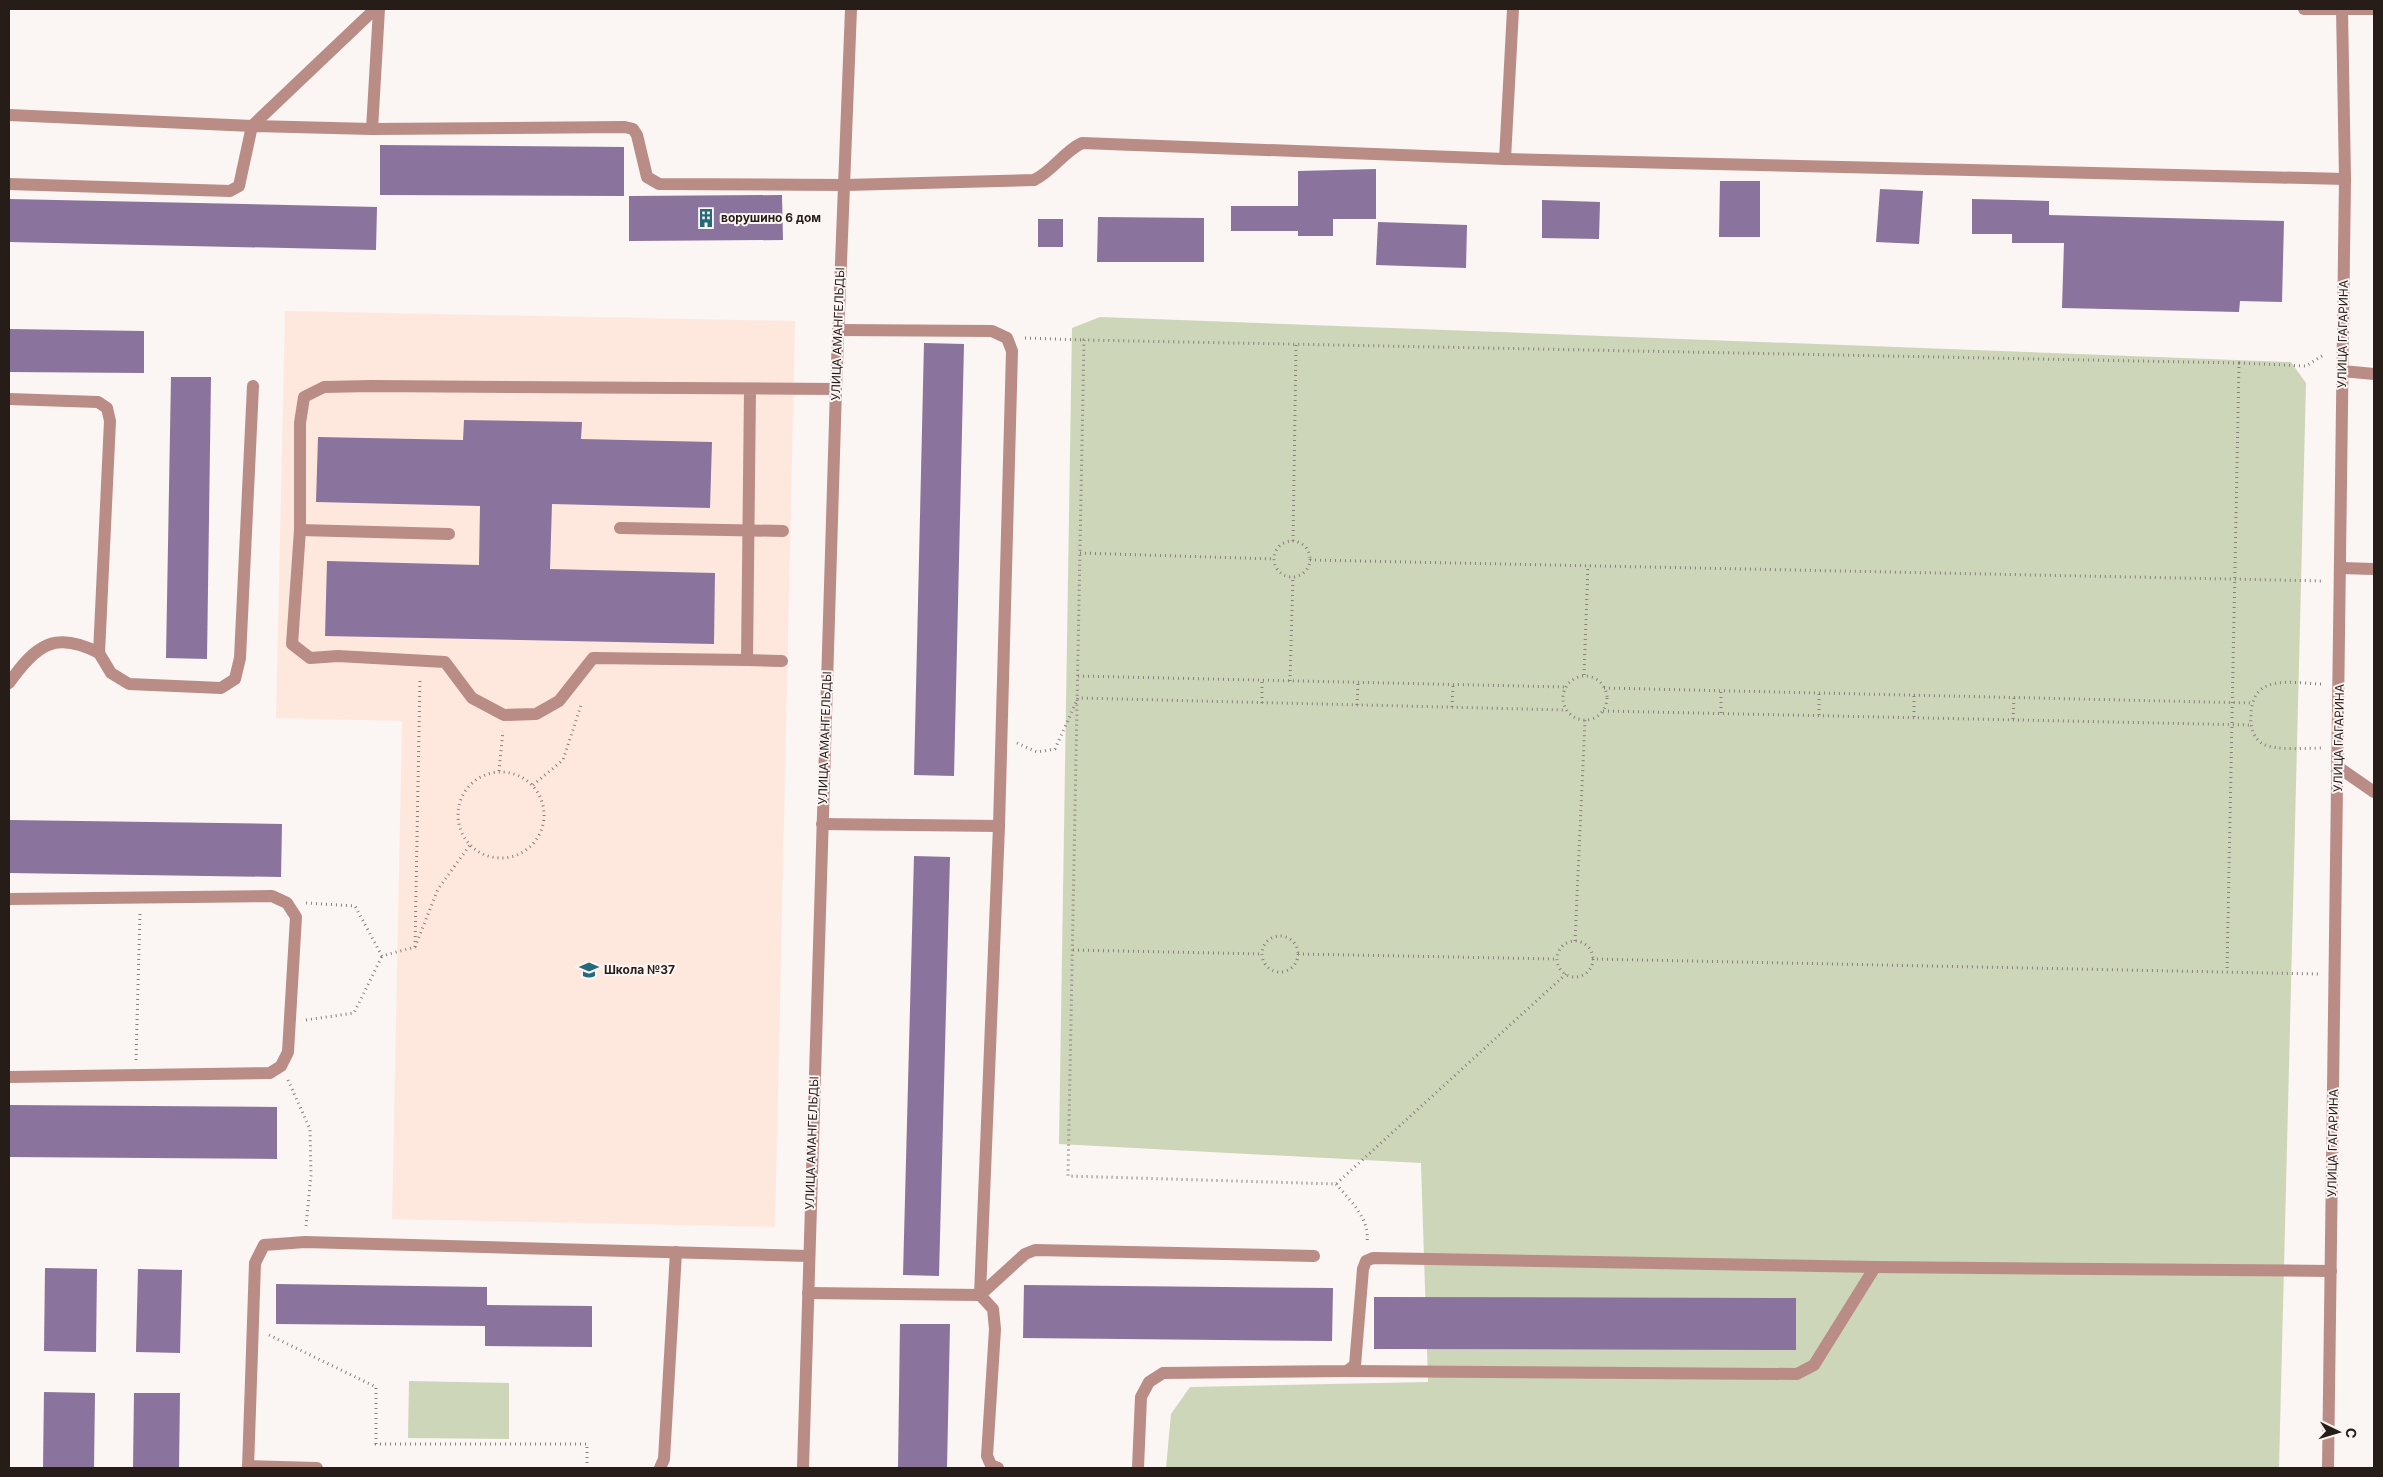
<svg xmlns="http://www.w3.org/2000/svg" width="2383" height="1477" viewBox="0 0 2383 1477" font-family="Inter,sans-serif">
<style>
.built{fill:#fee8de}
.green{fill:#cdd6b8}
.building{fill:#8a739c}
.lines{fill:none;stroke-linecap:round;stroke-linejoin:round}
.path{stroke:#88807c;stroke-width:3;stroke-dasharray:1 4;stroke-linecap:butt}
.minor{stroke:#ba8c86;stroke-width:12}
.labels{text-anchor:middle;stroke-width:4;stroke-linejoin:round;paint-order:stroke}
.poi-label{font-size:12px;font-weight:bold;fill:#271d18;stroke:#fbf5f3;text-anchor:start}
.street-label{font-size:12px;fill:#271d18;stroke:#fbf5f3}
</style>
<rect width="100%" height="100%" fill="#fbf5f3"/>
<polygon class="built" points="285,311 795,321 775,1227 392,1219 402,721 276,718"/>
<g class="green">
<polygon points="1100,317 2291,362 2306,383 2279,1468 1166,1468 1171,1414 1190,1387 1428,1382 1421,1163 1059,1144 1072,328"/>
<polygon points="409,1381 509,1383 509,1439 408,1438"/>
</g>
<g class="building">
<polygon points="380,145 624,147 624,196 380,195"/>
<polygon points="1376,169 1376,219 1333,219 1333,236 1298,236 1298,231 1231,231 1231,206 1298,206 1298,171"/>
<polygon points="1720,181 1760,181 1760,237 1719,237"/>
<polygon points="1880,189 1923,191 1919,244 1876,242"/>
<polygon points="782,195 783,240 629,241 629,196"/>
<polygon points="9,199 377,207 376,250 9,242"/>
<polygon points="1972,199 2049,201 2049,215 2284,221 2282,302 2240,301 2239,312 2062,308 2064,243 2012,243 2012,234 1972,234"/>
<polygon points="1542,200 1600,202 1599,239 1542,238"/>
<polygon points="1098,217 1204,218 1204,262 1097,262"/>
<rect x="1038" y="219" width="25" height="28"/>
<polygon points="1378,222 1467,225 1466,268 1376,265"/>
<polygon points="9,329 144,331 144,373 9,372"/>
<polygon points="924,343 964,344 954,776 914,775"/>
<polygon points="171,377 211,377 207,659 166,658"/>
<polygon points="464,420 582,422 581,439 712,442 710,508 552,504 550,569 715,573 714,644 325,636 327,561 479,565 480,506 316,502 318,437 463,440"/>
<polygon points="9,820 282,824 281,877 9,873"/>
<polygon points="914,856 950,857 939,1276 903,1275"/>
<polygon points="9,1105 277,1107 277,1159 9,1157"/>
<polygon points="45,1268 97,1269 96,1352 44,1351"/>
<polygon points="138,1269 182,1270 180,1353 136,1352"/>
<polygon points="276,1284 487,1287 487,1305 592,1306 592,1347 485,1346 485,1326 276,1324"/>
<polygon points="1024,1285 1333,1288 1332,1341 1023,1338"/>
<polygon points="1374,1297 1796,1298 1796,1350 1374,1349"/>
<polygon points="900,1324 950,1324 947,1468 898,1468"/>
<polygon points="44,1392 95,1393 94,1468 43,1468"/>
<polygon points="134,1393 180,1393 179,1468 133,1468"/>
</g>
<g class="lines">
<g class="path">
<polyline points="1025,338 1084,340"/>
<polyline points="2239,363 2306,366 2325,354"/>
<polyline points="1293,541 1296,345"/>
<circle cx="1292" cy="559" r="18"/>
<polyline points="1080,553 1275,559"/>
<polyline points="1310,560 2324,581"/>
<polyline points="1584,675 1588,565"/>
<circle cx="1585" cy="698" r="22"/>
<polyline points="1078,676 1565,687"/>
<polyline points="1290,681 1293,576"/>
<path d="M2321,684C2289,683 2251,673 2251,717C2250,727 2254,739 2263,744C2276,751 2307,748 2322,748"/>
<polyline points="1604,688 2251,703"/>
<polyline points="1262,703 1262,681"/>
<polyline points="1357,705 1358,683"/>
<polyline points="1452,707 1453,685"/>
<polyline points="1603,711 2250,725"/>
<polyline points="1721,713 1721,690"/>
<polyline points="1819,715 1819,693"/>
<polyline points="1914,717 1914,695"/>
<polyline points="2013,719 2014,698"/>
<polyline points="1017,743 1037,752 1055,749 1078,698 1566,710"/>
<polyline points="499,771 503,731"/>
<circle cx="501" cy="815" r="43"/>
<polyline points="533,785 563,760 582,702"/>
<polyline points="306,903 355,906 382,956 415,947 438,889 470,845"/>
<circle cx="1280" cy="954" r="18"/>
<polyline points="1575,941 1585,720"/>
<circle cx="1575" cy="959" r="18"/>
<polyline points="415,947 420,677"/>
<polyline points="1073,950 1263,954"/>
<polyline points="1298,954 1557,959"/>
<polyline points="1592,959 2318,974"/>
<polyline points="1566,974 1336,1184 1068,1176 1084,340 2239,363 2227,972"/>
<polyline points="306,1020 354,1013 382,956"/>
<polyline points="136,1060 140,913"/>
<polyline points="288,1080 310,1129 311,1175 306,1226"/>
<path d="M1336,1184C1351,1202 1370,1218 1367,1243"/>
<polyline points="269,1335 376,1387 376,1444 587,1444 587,1468"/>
</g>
<g class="minor">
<path d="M379,9L372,129L625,127L633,129L637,135L647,177L659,184L845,185L1034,180C1053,171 1063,152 1082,143L1505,159L2345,179"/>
<polyline points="2304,9 2374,9"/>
<polyline points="9,115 252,126 375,9"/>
<polyline points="1505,159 1513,9"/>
<polyline points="9,184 230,191 239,186 252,126 372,129"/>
<polyline points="2342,371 2374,374"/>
<polyline points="750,389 747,660 593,658 559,701 536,714 504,715 472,698 445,662 338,656 310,658 292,644 300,530 300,423 304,397 324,387 371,386 836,389"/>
<polyline points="9,399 98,402 107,408 110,421 99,653 111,673 129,684 221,688 235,679 240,658 253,386"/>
<polyline points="620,528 783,531"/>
<polyline points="300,530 449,534"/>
<polyline points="2341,568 2374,569"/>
<polyline points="747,660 782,661"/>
<path d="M9,683C36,645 55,630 99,653"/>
<polyline points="2338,767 2374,792"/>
<polyline points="822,824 999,826"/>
<polyline points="9,899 272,896 287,903 296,917 288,1052 281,1066 270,1073 9,1077"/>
<polyline points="808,1293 980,1295 999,826 1012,351 1007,338 992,331 838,330"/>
<polyline points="1347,1371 1797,1374 1814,1365 1875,1267"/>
<polyline points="248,1466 317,1468"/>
<polyline points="248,1468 255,1263 264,1245 305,1242 808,1256"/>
<polyline points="660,1468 664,1459 676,1252"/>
<polyline points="803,1468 836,389 851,9"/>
<polyline points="998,1468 991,1465 987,1456 995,1329 993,1309 980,1295 1025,1254 1035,1250 1314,1256"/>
<polyline points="1138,1468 1141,1397 1149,1382 1163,1373 1347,1371 1355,1365 1363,1269 1366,1261 1373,1258 1875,1267 2331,1271"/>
<polyline points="2328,1468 2345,179 2342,9"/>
</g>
</g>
<defs>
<g id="building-bare" transform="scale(1.5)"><path d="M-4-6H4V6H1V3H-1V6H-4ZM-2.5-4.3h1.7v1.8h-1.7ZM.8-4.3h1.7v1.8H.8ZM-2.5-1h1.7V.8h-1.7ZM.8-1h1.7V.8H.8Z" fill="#26697b" stroke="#fbf5f3" stroke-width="2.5" paint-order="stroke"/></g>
<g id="school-bare" transform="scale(1.5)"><path d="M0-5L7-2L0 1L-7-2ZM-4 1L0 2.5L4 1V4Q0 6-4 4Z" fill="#26697b" stroke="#fbf5f3" stroke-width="2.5" paint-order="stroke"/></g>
</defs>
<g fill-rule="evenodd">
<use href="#building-bare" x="706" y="218"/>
<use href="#school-bare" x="589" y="970"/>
</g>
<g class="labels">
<g class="poi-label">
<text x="721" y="222">ворушино 6 дом</text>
<text x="604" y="974">Школа №37</text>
</g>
<g class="street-label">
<text transform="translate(838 334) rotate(-88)" y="4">УЛИЦА АМАНГЕЛЬДЫ</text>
<text transform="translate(2343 334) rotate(-89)" y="4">УЛИЦА ГАГАРИНА</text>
<text transform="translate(825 738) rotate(-88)" y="4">УЛИЦА АМАНГЕЛЬДЫ</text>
<text transform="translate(2339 738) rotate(-89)" y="4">УЛИЦА ГАГАРИНА</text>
<text transform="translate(812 1143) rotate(-88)" y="4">УЛИЦА АМАНГЕЛЬДЫ</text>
<text transform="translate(2333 1143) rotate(-89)" y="4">УЛИЦА ГАГАРИНА</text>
</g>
</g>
<rect width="2383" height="1477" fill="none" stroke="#271d18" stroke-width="20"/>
<g transform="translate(2338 1432) rotate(95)" stroke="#fbf5f3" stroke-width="4" paint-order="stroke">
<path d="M0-4L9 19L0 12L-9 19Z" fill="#271d18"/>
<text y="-8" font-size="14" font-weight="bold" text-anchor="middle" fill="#271d18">С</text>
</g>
</svg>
